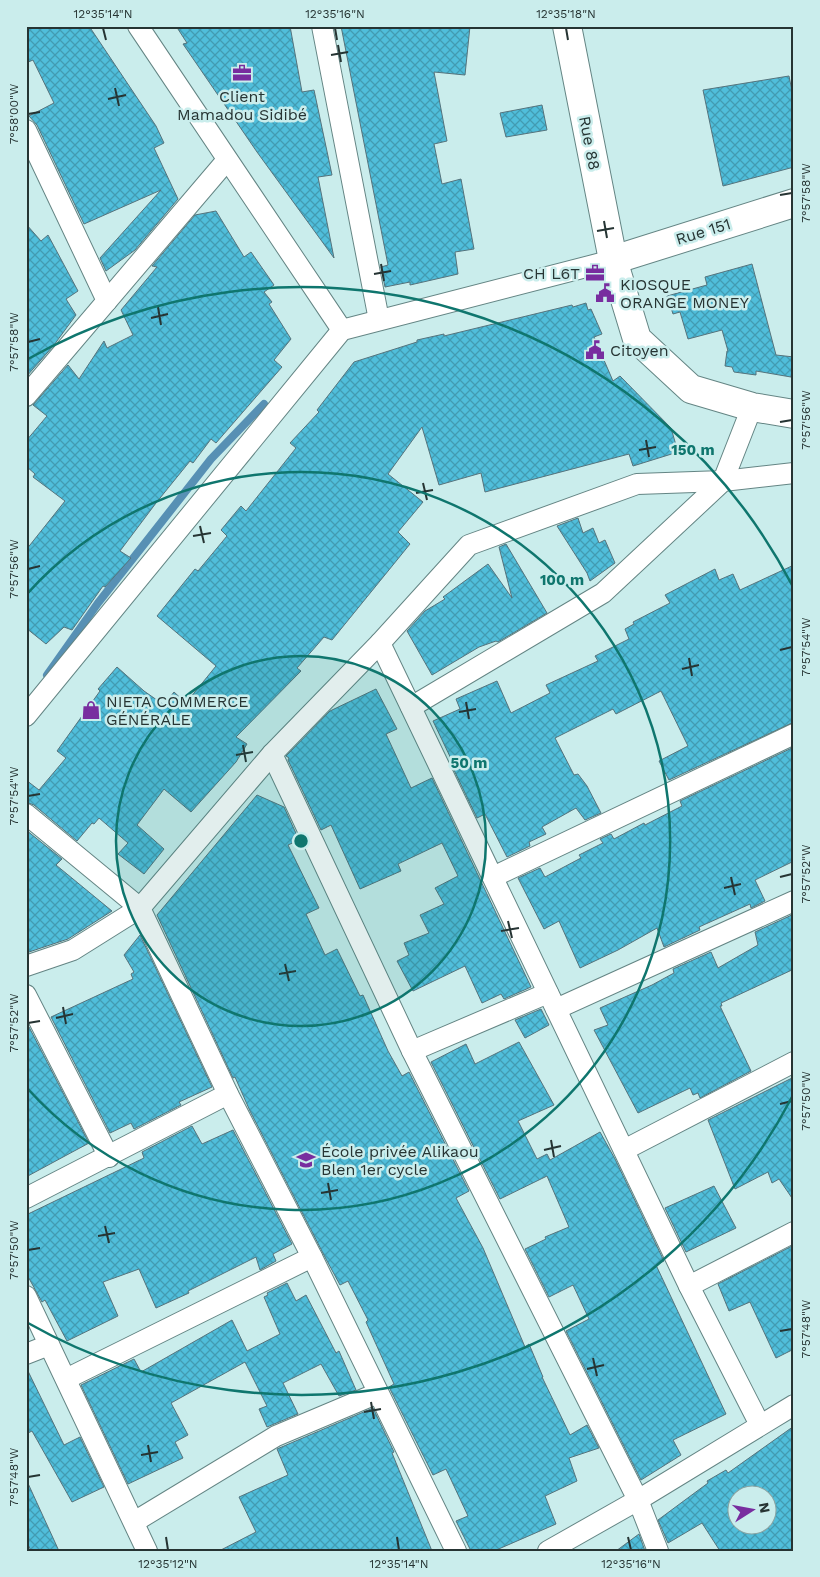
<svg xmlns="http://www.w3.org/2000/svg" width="820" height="1577" viewBox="0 0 820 1577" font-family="'Work Sans',sans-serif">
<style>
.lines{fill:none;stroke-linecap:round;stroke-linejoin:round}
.stream{stroke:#5790b4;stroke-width:8}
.building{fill:url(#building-cross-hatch);stroke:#55737c;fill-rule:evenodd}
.minor-casing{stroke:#648584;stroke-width:22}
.secondary-casing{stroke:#648584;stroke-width:30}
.minor{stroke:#fff;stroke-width:20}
.secondary{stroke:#fff;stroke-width:28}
.ticks{fill:none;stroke:#263433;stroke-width:2}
.ring{fill:none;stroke:#0f766e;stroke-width:2.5}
.labels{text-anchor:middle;stroke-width:5;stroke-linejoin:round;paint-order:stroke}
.poi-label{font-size:16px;fill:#263433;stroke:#caedec;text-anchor:start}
.street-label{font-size:16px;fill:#263433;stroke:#caedec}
.centre{fill:#0f766e;stroke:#caedec;stroke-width:2.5}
.ring-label{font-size:15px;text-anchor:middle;font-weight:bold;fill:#0f766e;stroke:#caedec;stroke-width:5;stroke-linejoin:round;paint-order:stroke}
.neatline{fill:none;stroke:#263433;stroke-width:2}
.ticks-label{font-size:12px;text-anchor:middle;fill:#263433}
</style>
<defs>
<pattern id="building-cross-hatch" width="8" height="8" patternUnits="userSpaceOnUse" patternTransform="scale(1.25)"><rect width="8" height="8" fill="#50bedb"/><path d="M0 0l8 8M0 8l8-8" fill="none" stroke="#429bb2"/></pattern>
</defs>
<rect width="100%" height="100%" fill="#caedec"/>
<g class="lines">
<polyline class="stream" points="47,675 98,603 211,459 264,404"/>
</g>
<g class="building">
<polygon points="26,26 89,26 156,126 164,143 154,148 178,199 135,250 106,271 100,258 161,190 84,224 37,125 29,116 54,103 33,60 26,63"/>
<polygon points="176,26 290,26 302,92 314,90 332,175 318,177 334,258 257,152 183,44 187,43"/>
<polygon points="341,26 470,26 465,75 434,72 447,141 434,144 442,184 461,179 474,249 455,252 458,274 410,285 410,282 385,287 381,267 388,265"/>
<polygon points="789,76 794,101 794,167 723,186 703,90"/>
<polygon points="542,105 547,130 506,137 500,113"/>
<polygon points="216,211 244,257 251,252 274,285 264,292 272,302 269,304 291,339 274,360 282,367 216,443 211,439 193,463 190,461 156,503 120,551 131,558 105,587 103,586 72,630 64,627 46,644 26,628 26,550 65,501 33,477 35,474 26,466 26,441 47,416 33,405 68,365 79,379 104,341 107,348 133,335 121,310 157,267 152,266 195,215"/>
<polygon points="26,224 41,241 48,235 78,291 66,299 76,315 54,345 26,377"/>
<polygon points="752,264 776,355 794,357 791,377 756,371 756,375 734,372 732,367 725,366 727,351 728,351 722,330 688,339 680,312 673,314 667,296 707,285 705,277"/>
<polygon points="586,303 588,310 591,309 602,334 594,337 613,381 620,376 671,428 678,452 633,466 629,454 485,492 481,473 439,485 422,427 388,474 423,502 398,532 410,544 332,640 324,637 297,668 301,671 236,737 247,744 236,762 191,812 164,789 137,825 164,849 144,874 118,854 128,843 99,818 94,824 92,823 77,841 34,805 26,802 26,780 39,790 66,758 57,751 100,691 98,689 117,667 144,691 164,705 174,692 186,703 216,666 157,616 195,569 198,571 227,536 221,530 241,506 246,511 296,448 290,443 319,412 317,410 354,362 417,342 417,340 444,334 444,336 572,305 573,307"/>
<polygon points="578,518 583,533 593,528 599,543 605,540 615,563 590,581 587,573 557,526"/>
<polygon points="506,544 547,613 498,642 496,641 479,647 432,675 407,631 425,611 445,599 443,597 488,564 512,598 499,547"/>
<polygon points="794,565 794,722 669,780 659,761 688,746 661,691 616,714 613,709 555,738 574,775 578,774 587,786 601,813 585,820 576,808 542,827 546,834 529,842 530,846 507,857 485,814 477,818 453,768 455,767 433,721 460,709 456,699 497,681 511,713 550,693 546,685 598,661 595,656 629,639 625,629 634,624 633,622 670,603 665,595 715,569 719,580 733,574 740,590"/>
<polygon points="376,689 397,729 386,734 411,788 432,778 531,987 504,999 501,994 482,1003 465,966 413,991 397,961 409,955 404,943 429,933 420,915 444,904 435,888 458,876 442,843 398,864 401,871 360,889 331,825 321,830 288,760 289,758 286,756 330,711"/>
<polygon points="794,747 794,861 755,880 765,901 751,908 750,904 699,927 700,930 664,947 657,928 618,950 580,968 559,921 544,929 518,878 540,868 545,877 581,858 579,855 603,843 600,839 611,834 614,839 644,823 645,825 682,806 680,801"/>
<polygon points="257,795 284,807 299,840 288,845 319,908 306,914 325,955 337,949 360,996 363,995 388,1051 402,1076 409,1072 469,1191 456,1198 483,1248 525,1347 529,1344 543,1377 542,1377 570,1435 587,1425 599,1448 569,1458 577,1481 545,1496 556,1524 494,1551 471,1551 456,1521 468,1516 446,1469 433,1475 389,1387 394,1384 366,1322 368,1320 348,1281 340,1285 326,1259 250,1111 235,1077 233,1078 157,915"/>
<polygon points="26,830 62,859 56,865 112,911 68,939 26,953"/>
<polygon points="794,914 794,969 721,1003 722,1006 720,1006 751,1071 700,1098 698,1093 693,1095 690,1088 638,1113 594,1030 608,1025 600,1008 652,985 674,973 673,969 711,952 718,968 758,945 755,932"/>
<polygon points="140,935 212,1087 179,1102 181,1105 134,1129 131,1123 110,1133 51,1017 133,979 131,974 134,972 124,955"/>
<polygon points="541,1009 549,1025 525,1038 515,1020"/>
<polygon points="29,1027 89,1143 26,1177 26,1029"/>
<polygon points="519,1042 554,1105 518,1121 537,1159 547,1154 550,1160 600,1132 615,1159 664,1261 656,1265 726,1414 673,1440 681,1455 641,1480 566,1331 589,1319 573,1285 549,1297 525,1249 546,1239 545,1237 569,1227 547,1176 500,1199 431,1062 466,1044 475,1064"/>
<polygon points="794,1077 794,1201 779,1179 772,1183 768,1172 735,1189 708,1120"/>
<polygon points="192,1126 202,1144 233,1130 292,1244 273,1254 276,1261 260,1270 256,1257 188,1291 189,1293 156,1308 139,1269 103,1282 118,1316 67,1341 45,1300 42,1302 26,1273 26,1215 144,1158 142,1152"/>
<polygon points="714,1186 736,1228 686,1252 665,1208"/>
<polygon points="794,1245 794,1349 776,1358 750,1302 729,1311 718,1284"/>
<polygon points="287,1283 296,1301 306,1295 336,1353 339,1351 356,1390 339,1396 321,1364 283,1383 298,1414 267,1427 259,1409 267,1406 245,1362 171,1403 188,1435 175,1442 183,1458 128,1484 81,1385 134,1359 141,1372 232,1320 247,1351 280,1334 264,1297 268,1295 267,1293"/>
<polygon points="26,1367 64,1445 80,1437 104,1487 72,1502 32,1431 26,1434"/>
<polygon points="373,1408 394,1452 392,1453 432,1551 219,1551 256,1532 239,1497 288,1475 277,1449"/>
<path d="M794,1426V1551H720L702,1523L668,1543L658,1520L708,1483L707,1481L726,1470L728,1473ZM738,1494H768V1524H738Z"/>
<polygon points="26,1479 59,1551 31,1551 26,1540"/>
<polygon points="639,1534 645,1551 616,1551"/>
</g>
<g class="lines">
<g class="minor-casing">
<g id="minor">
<polyline points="138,26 342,330"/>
<polyline points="322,26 379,320"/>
<polyline points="26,130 107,301"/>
<polyline points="26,396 227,160"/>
<polyline points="380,643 689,1286 760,1425"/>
<polyline points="411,707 603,593 723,481 794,473"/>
<polyline points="26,716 342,330 613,260"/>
<polyline points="272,754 412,1051 638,1500 658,1551"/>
<polyline points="26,814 140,908 228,1094 312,1257 456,1551"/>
<polyline points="493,877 794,734"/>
<polyline points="26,966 73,950 140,908 272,754 380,643 469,545 637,484 723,481 752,407"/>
<polyline points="26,995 109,1157"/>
<polyline points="556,1009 794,901"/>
<polyline points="412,1051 548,993"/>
<polyline points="624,1150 794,1062"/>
<polyline points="26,1198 228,1094"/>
<polyline points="689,1286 794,1232"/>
<polyline points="26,1296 147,1551"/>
<polyline points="26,1354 49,1345"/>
<polyline points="66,1379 312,1257"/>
<polyline points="134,1522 276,1436 378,1393"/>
<polyline points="548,1551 638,1500 794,1405"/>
</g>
</g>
<g class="secondary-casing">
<g id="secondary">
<polyline points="567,26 613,260 637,339 691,389 752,407 794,414"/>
<polyline points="613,260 794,203"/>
</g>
</g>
<use href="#minor" class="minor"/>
<use href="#secondary" class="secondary"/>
</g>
<path class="ticks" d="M103,28L106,40M335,28L337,40M566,28L568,40M338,45L341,62M331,55L348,52M115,88L119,106M108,99L126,95M28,114L40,112M780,195L792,193M604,221L607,238M597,231L614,228M381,264L384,281M374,274L391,271M158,307L161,325M151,318L168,314M28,342L40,339M780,422L792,420M646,440L649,457M639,450L656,447M423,483L427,500M416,493L433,490M200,526L204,543M193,536L211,533M28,569L40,566M780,650L792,647M689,658L692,676M682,669L699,665M466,702L469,719M459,712L476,709M243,745L246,762M236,755L253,752M28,796L40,794M731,877L735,895M780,877L792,874M724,888L741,884M508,921L512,938M501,931L519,928M285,964L289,981M279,974L296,971M63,1007L66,1024M56,1018L73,1014M28,1023L40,1021M780,1104L792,1101M551,1140L554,1157M544,1150L561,1146M328,1183L331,1200M321,1193L338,1190M105,1226L109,1243M98,1236L115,1233M28,1250L40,1248M780,1331L792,1329M593,1358L597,1376M587,1369L604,1365M371,1402L374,1419M364,1412L381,1409M148,1445L151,1462M141,1455L158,1452M28,1477L40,1475M166,1537L168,1550M397,1537L399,1550M628,1537L631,1550"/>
<circle cx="301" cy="841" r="185" fill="#0f766e" fill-opacity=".12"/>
<g class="ring">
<circle cx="301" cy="841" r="185"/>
<path d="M27 594A369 369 0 1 1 27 1088"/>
<path d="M792 1097A554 554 0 0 1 28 1323M28 359A554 554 0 0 1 792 585"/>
</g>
<defs>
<g id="office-bare" transform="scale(1.5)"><path d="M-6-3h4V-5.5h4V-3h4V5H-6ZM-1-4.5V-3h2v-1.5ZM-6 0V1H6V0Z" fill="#782d9f" stroke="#caedec" stroke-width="2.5" paint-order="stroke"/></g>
<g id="civic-bare" transform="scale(1.5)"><path d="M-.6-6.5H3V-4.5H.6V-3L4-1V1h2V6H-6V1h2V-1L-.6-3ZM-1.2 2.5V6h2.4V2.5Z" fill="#782d9f" stroke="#caedec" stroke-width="2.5" paint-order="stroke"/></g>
<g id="shop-bare" transform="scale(1.5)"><path d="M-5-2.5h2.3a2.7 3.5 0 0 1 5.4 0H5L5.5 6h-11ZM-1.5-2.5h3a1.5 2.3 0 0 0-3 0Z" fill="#782d9f" stroke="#caedec" stroke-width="2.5" paint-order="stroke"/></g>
<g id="school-bare" transform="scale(1.5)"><path d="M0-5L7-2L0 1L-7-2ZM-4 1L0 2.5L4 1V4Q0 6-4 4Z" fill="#782d9f" stroke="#caedec" stroke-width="2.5" paint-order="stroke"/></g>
</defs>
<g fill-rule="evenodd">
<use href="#office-bare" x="242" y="73"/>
<use href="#office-bare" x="595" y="273"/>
<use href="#civic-bare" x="605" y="293"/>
<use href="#civic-bare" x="595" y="350"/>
<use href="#shop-bare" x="91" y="710"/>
<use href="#school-bare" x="306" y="1160"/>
</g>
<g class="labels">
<g class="poi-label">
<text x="242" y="102" text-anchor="middle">Client<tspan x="242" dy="18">Mamadou Sidibé</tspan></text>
<text x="580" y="279" text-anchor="end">CH L6T</text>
<text x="620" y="290">KIOSQUE<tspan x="620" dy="18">ORANGE MONEY</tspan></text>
<text x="610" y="356">Citoyen</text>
<text x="106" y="707">NIETA COMMERCE<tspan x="106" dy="18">GÉNÉRALE</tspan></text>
<text x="321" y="1157">École privée Alikaou<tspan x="321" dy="18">Blen 1er cycle</tspan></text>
</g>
<g class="street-label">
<text transform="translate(590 143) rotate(79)" y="6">Rue 88</text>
<text transform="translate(703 231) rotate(-17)" y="6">Rue 151</text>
</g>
</g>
<circle cx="301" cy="841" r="8" class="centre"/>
<g class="ring-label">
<text x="693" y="455">150 m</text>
<text x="562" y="585">100 m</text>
<text x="469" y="768">50 m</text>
</g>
<rect width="820" height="1577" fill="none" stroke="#caedec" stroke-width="55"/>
<g transform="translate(752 1510) rotate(79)"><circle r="24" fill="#caedec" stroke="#88a3a2"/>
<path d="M0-4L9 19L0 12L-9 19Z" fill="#782d9f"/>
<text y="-8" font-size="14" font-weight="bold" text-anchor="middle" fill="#263433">N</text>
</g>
<rect x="28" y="28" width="764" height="1522" class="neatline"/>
<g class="ticks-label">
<text x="103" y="18">12°35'14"N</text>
<text x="335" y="18">12°35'16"N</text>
<text x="566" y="18">12°35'18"N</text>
<text transform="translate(14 114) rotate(-90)" y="4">7°58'00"W</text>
<text transform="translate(806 193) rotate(-90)" y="4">7°57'58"W</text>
<text transform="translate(14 342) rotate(-90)" y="4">7°57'58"W</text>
<text transform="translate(806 420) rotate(-90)" y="4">7°57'56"W</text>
<text transform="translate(14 569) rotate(-90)" y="4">7°57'56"W</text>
<text transform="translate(806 647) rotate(-90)" y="4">7°57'54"W</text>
<text transform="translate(14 796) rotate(-90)" y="4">7°57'54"W</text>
<text transform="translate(806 874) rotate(-90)" y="4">7°57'52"W</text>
<text transform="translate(14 1023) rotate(-90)" y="4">7°57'52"W</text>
<text transform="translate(806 1101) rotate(-90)" y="4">7°57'50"W</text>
<text transform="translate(14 1250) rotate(-90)" y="4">7°57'50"W</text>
<text transform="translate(806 1329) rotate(-90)" y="4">7°57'48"W</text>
<text transform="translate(14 1477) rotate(-90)" y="4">7°57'48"W</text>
<text x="168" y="1568">12°35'12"N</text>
<text x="399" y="1568">12°35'14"N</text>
<text x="631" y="1568">12°35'16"N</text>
</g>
</svg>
